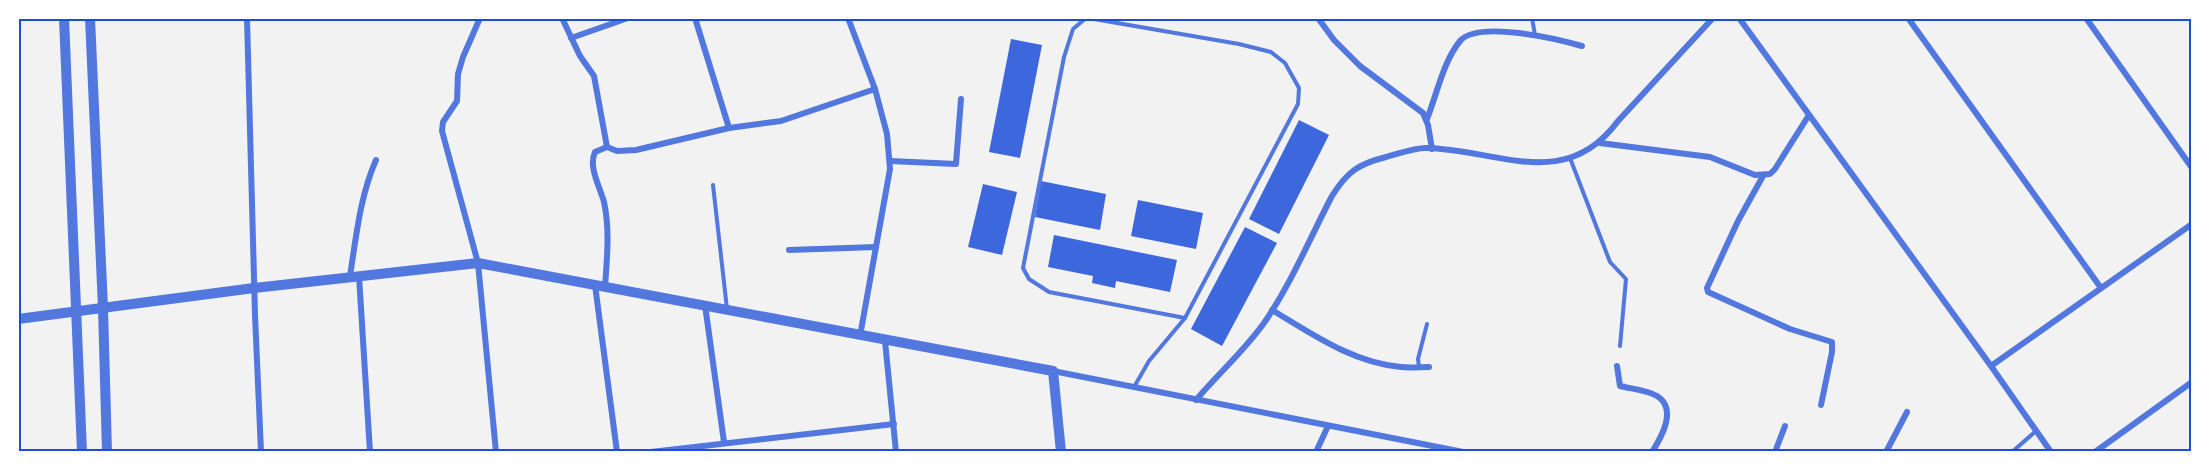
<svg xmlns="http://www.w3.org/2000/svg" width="2210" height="470" viewBox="0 0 2210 470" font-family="'Varela Round',sans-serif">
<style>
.building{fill:#3d67dc}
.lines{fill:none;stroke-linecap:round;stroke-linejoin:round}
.service{stroke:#5277de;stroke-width:4}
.minor{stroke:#5277de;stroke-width:6}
.tertiary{stroke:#5277de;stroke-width:10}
.neatline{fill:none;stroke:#1d4ed8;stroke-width:2}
</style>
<rect width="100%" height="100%" fill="#f2f2f2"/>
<g class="building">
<polygon points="1011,39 1042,45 1020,158 989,152"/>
<polygon points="1299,120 1329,135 1279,234 1249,219"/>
<polygon points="1041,181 1106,194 1100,230 1035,217"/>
<polygon points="983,184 1017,192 1002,255 968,247"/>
<polygon points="1138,200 1203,213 1196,249 1131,236"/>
<polygon points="1245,227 1277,243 1222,346 1191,329"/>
<polygon points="1054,235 1177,260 1170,292 1116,281 1115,288 1092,283 1093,276 1048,267"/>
</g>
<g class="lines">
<g class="service">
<polyline points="1086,18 1073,29 1064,57 1023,268 1029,279 1049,292 1185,318"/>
<polyline points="1088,18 1239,44 1271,52 1285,63 1299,88 1298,104 1185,318 1149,361 1134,387"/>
<polyline points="1532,18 1535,35"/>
<polyline points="1570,158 1610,262 1626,279 1620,346"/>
<polyline points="713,185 727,309"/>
<polyline points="1419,367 1418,359 1427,324"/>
<polyline points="2012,452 2036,431"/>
</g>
<g class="minor">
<polyline points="247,18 255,315 261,452"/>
<polyline points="480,18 463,57 458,74 457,101 443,122 442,131 478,263 496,452"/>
<polyline points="562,18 580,56 594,76 607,147"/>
<polyline points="695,18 729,128"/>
<polyline points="848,18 875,89 887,134 890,169 860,336"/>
<polyline points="1318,18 1334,40 1360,66 1423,113 1428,125 1432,149"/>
<polyline points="1739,18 1991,366 2051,452"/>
<polyline points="1908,18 2101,288"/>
<polyline points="2086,18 2192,168"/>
<polyline points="571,38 628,18"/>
<path d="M1427,119C1437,94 1443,62 1460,41C1478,20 1558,39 1582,46"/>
<polyline points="1600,143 1710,157 1755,175 1770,174 1775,169 1809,115"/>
<polyline points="607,147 617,151 636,150 729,128 781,121 875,89"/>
<polyline points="890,161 956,164 961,99"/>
<polyline points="1763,176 1738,221 1707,288 1708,292 1790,329 1832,342 1832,352 1821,405"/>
<polyline points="789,250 876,247"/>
<path d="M350,276C356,238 360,196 376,160"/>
<polyline points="359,276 370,452"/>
<polyline points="595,285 617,452"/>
<path d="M605,287C607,258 610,230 604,202C600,187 588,167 595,152L607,147"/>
<polyline points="705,305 724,442"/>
<path d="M1272,310C1312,334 1353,363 1401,367C1410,368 1420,367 1429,367"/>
<polyline points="885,341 896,452"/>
<path d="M1617,366L1620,386C1632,389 1647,390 1657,396C1678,409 1661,438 1652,452"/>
<polyline points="1991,366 2192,224"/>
<polyline points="1053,371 1463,452"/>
<path d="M1196,400C1218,374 1244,351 1264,323C1291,284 1310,238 1332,196C1347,172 1358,164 1386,157C1398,154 1413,148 1426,148C1497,149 1565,193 1618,121L1713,18"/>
<polyline points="651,452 894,424"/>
<polyline points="1316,452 1328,426"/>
<polyline points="1775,452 1785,426"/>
<polyline points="1886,452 1907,412"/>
<polyline points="2095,452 2192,382"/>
</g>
<g class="tertiary">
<polyline points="64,18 82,452"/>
<polyline points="90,18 103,308 107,452"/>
<polyline points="18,319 254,288 478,263 1053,371 1061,452"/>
</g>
</g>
<rect width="2210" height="470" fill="none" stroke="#ffffff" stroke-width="39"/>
<rect x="20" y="20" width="2170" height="430" class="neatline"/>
</svg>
